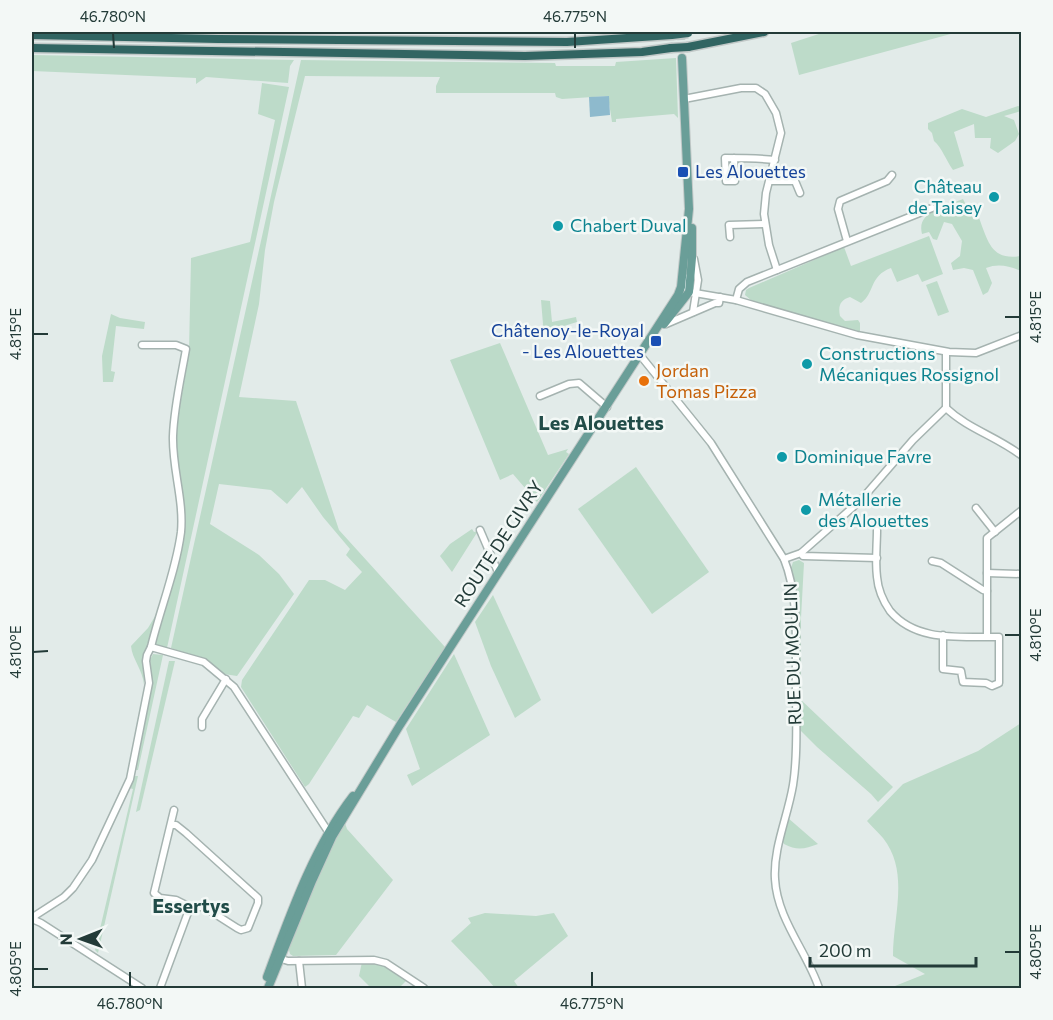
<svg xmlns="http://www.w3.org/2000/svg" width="1053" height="1020" viewBox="0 0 1053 1020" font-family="Commissioner,sans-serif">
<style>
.green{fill:#bddbc9}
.water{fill:#8ebacd}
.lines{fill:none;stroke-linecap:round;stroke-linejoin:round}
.major-tunnel{stroke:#bcc8c6;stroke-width:8;stroke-dasharray:8 4;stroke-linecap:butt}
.minor-casing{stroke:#a5b3b0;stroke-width:9}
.major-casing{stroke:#c1c8c7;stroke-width:10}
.highway-casing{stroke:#c1c8c7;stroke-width:11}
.minor{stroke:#fff;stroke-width:6}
.major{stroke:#6a9e98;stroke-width:8}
.highway{stroke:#316562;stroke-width:8}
.highway-bridge-casing{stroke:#c1c8c7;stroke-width:11;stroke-linecap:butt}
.highway-bridge{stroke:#316562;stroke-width:8}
.ticks{fill:none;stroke:#233b38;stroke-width:2}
.transit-dot{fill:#1a4fb4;stroke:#f3f8f6;stroke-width:2}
.culture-dot{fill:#0f9aa8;stroke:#f3f8f6;stroke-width:2}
.food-dot{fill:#e8710a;stroke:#f3f8f6;stroke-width:2}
.labels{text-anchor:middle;stroke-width:5;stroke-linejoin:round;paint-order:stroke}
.transit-label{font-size:18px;fill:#164399;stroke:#f3f8f6;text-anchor:start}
.culture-label{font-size:18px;fill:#0d838f;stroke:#f3f8f6;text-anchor:start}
.food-label{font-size:18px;fill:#c56008;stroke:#f3f8f6;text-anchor:start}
.street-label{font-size:18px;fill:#233b38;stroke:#f3f8f6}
.neighbourhood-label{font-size:20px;font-weight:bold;fill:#214c48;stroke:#f3f8f6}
.neatline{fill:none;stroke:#233b38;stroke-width:2}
.ticks-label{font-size:15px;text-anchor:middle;fill:#233b38}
</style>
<rect width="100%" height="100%" fill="#e2ebe9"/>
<g class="green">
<polygon points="825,32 958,32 799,75 791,43"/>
<polygon points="32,55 294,60 290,66 288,83 206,77 196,84 196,78 32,71"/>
<polygon points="676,58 678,118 674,114 616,119 616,122 612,122 608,96 562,99 556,97 555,93 436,93 436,86 440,77 305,76 274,202 265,250 259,304 239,397 296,401 339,530 445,647 396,722 367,705 359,718 353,716 309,784 305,787 241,687 242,680 309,580 325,580 345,590 362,572 346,555 350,549 323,517 302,487 287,504 271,490 219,484 210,524 259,555 279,574 294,594 237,676 224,674 203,660 171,648 301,60 555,63 556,66 615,66 616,62"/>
<polygon points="262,83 289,87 167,648 155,646 156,630 163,618 185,522 175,437 189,351 191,258 250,242 275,120 258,114"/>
<path d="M1018,106L1021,107V111L1004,116L1014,120L1019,134L1015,141L998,153L990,148L991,138H975L974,124L954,132L964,166L953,170C946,160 942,148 934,141L932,133L928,129V123L962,109L986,117Z"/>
<path d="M963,199L972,217L979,218C988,241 991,261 1021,256V271C1010,266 998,263 986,268L992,283L988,292L983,295L973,270L964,268L953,270L951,263L960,256L962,241L952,224L944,222L937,240L933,239L929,232L922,234C916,211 946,206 963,199Z"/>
<path d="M929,236L943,274L922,282L918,274L897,282L891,268C869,276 875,293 861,303L850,297C840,300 838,306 840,316L845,321L858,320L860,323V332L752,301L745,295L746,290L749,288L844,247L851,266Z"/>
<polygon points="937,281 949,312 938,316 926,285"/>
<polygon points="541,300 550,301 552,322 576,317 577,322 541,333 543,324"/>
<polygon points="111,314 120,318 145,322 144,329 116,326 111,371 115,372 113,382 103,382 102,356"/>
<polygon points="500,343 548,455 568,449 566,452 569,454 537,502 513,474 500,480 450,360"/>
<polygon points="636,467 709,572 652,614 578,509"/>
<polygon points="472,529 474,532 478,531 452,572 440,556 450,544"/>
<polygon points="799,560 804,563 801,618 801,700 893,787 878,802 871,794 817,747 798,728 793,586 791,568 793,562"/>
<polygon points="493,595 541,700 515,718 491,666 475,622"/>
<path d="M157,613L145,652L144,685C143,670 132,659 131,646L148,628Z"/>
<polygon points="153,654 163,655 138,770 134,770 151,683 150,660"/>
<polygon points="454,654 490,735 412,786 407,775 420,769 406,729"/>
<polygon points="169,661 175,661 140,810 136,812"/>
<path d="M1021,723V988H890L925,974L893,956C893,916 910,872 883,838C878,832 872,827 867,821L903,784L978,751Z"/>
<polygon points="133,776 138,776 98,953 95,950 133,789 129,788"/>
<path d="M788,818L818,844C805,849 797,851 784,844L782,840Z"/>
<polygon points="345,823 347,829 393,880 336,955 293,956 290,954 288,946 327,853"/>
<polygon points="485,913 536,916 554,913 568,936 514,981 519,988 495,988 482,973 451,941 471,923 468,918"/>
<polygon points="362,962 380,964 407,980 399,988 371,988 359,976"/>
</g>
<polygon class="water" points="609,96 610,115 590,117 589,97"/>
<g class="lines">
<polyline class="major-tunnel" points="681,32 682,58"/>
<g class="minor-casing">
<g id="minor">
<polyline points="684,99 741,88 756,88 765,94 776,113 781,133 766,193 764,214 769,245 777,270"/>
<path d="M734,158L735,181H726L725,158C742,158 758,158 775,160"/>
<polyline points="770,181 795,181 800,193"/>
<polyline points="730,237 729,225 765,224"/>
<polyline points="847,241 838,209 840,201 887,181 892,175"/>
<polyline points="692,258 694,259 698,280 693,312"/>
<polyline points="685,277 684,283 689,292 736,300 857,335 949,352 976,353 1022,335"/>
<polyline points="736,300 739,289 747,282 932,208"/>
<polyline points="666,324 715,303 719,303 720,297"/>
<path d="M142,345H176L186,349C181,378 174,407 173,436C172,468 184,500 181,532C176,571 160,609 151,647"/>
<path d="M640,355L711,443L784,559C800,599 795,646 796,690C796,721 798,754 793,785C788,816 773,848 775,879C777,919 807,952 819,988"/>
<polyline points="540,396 569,384 579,383 607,407"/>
<path d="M946,408C968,429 998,437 1022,456"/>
<polyline points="946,408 946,352"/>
<polyline points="976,508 995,532"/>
<polyline points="480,530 498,572"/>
<path d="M877,530C877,545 875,561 877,577C878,589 883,601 890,611C917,643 961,636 999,637V683L992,686L986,683L963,682L961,671L943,669V635"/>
<polyline points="801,553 803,556 877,558"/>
<polyline points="784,559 801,553 861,500 913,440 946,408"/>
<polyline points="932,561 941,563 983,590 987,591"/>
<polyline points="987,573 1022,574"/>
<polyline points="987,636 987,538 1022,510"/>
<polyline points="202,727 202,719 226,679"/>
<polyline points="171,825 176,825 186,833 258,898 258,903 248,928 241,930 237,928 204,907 190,907 176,900 160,898 154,893 174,810"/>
<polyline points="32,919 41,923 142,988"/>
<polyline points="33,919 36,915 64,897 73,888 92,860 130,779 149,683 146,661 147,655 151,647 204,662 234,687 331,836"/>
<polyline points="278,958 288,961 374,960 386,963 424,988"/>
<polyline points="299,961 302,988"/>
<polyline points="160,988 190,907"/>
</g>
</g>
<g class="major-casing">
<g id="major">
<polyline points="664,324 689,292 692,258 692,228"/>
<path d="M267,977C290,915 313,848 353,796"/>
<polyline points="268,988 312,881 332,837 400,725 678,295 681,287 689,209 682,58"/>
</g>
</g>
<g class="highway-casing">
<g id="highway">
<polyline points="32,35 218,39 567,42 672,35"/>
<polyline points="688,47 764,32"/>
<polyline points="32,48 525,56 642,52 671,48"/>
</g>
</g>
<use href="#minor" class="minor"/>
<use href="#major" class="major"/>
<use href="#highway" class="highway"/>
<g class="highway-bridge-casing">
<g id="highway-bridge">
<polyline points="672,35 688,33"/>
<polyline points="671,48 688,47"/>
</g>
</g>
<use href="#highway-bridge" class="highway-bridge"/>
</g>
<path class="ticks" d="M113,33L114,48M575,33V48M1005,317H1020M33,334H48M1005,635H1020M33,652L48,651M1005,952H1020M33,969H48M130,972V987M592,972V987"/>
<g class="transit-dot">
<rect x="677" y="166" width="12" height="12" rx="3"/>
<rect x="650" y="335" width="12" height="12" rx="3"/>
</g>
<g class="culture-dot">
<circle cx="994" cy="197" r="6"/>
<circle cx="558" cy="226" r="6"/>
<circle cx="807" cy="364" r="6"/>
<circle cx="782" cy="457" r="6"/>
<circle cx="806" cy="510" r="6"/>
</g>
<circle class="food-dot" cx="644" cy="381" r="6"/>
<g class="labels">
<g class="transit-label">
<text x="695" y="178">Les Alouettes</text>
<text x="644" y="337" text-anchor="end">Châtenoy-le-Royal<tspan x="644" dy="21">- Les Alouettes</tspan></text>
</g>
<g class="culture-label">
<text x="982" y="193" text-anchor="end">Château<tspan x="982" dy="21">de Taisey</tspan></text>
<text x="570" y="232">Chabert Duval</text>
<text x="819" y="360">Constructions<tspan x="819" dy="21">Mécaniques Rossignol</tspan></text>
<text x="794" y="463">Dominique Favre</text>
<text x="818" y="506">Métallerie<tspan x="818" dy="21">des Alouettes</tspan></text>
</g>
<g class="food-label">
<text x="656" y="377">Jordan<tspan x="656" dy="21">Tomas Pizza</tspan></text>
</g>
<g class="street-label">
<text transform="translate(499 544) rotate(-57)" y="6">ROUTE DE GIVRY</text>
<text transform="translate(793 654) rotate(-92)" y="6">RUE DU MOULIN</text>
</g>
<g class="neighbourhood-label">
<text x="601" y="430">Les Alouettes</text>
<text x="191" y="913">Essertys</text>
</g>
</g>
<rect width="1053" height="1020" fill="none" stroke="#f3f8f6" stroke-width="66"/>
<g transform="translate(81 939) rotate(269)" stroke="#f3f8f6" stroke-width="4.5" paint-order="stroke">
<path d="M0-4.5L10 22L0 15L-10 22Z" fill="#233b38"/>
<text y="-9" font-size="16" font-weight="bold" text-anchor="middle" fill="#233b38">N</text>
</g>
<path d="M810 957v9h166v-9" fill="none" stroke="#233b38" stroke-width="3"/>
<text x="819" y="957" font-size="18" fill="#233b38" stroke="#f3f8f6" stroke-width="4.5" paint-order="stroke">200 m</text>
<rect x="33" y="33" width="987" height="954" class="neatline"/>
<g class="ticks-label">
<text x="113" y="22">46.780°N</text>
<text x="575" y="22">46.775°N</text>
<text transform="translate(1036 317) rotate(-90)" y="5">4.815°E</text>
<text transform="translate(16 334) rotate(-90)" y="5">4.815°E</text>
<text transform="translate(1036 635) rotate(-90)" y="5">4.810°E</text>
<text transform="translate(16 652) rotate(-90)" y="5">4.810°E</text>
<text transform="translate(1036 952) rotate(-90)" y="5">4.805°E</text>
<text transform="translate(16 969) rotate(-90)" y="5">4.805°E</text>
<text x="130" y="1009">46.780°N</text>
<text x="592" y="1009">46.775°N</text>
</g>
</svg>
